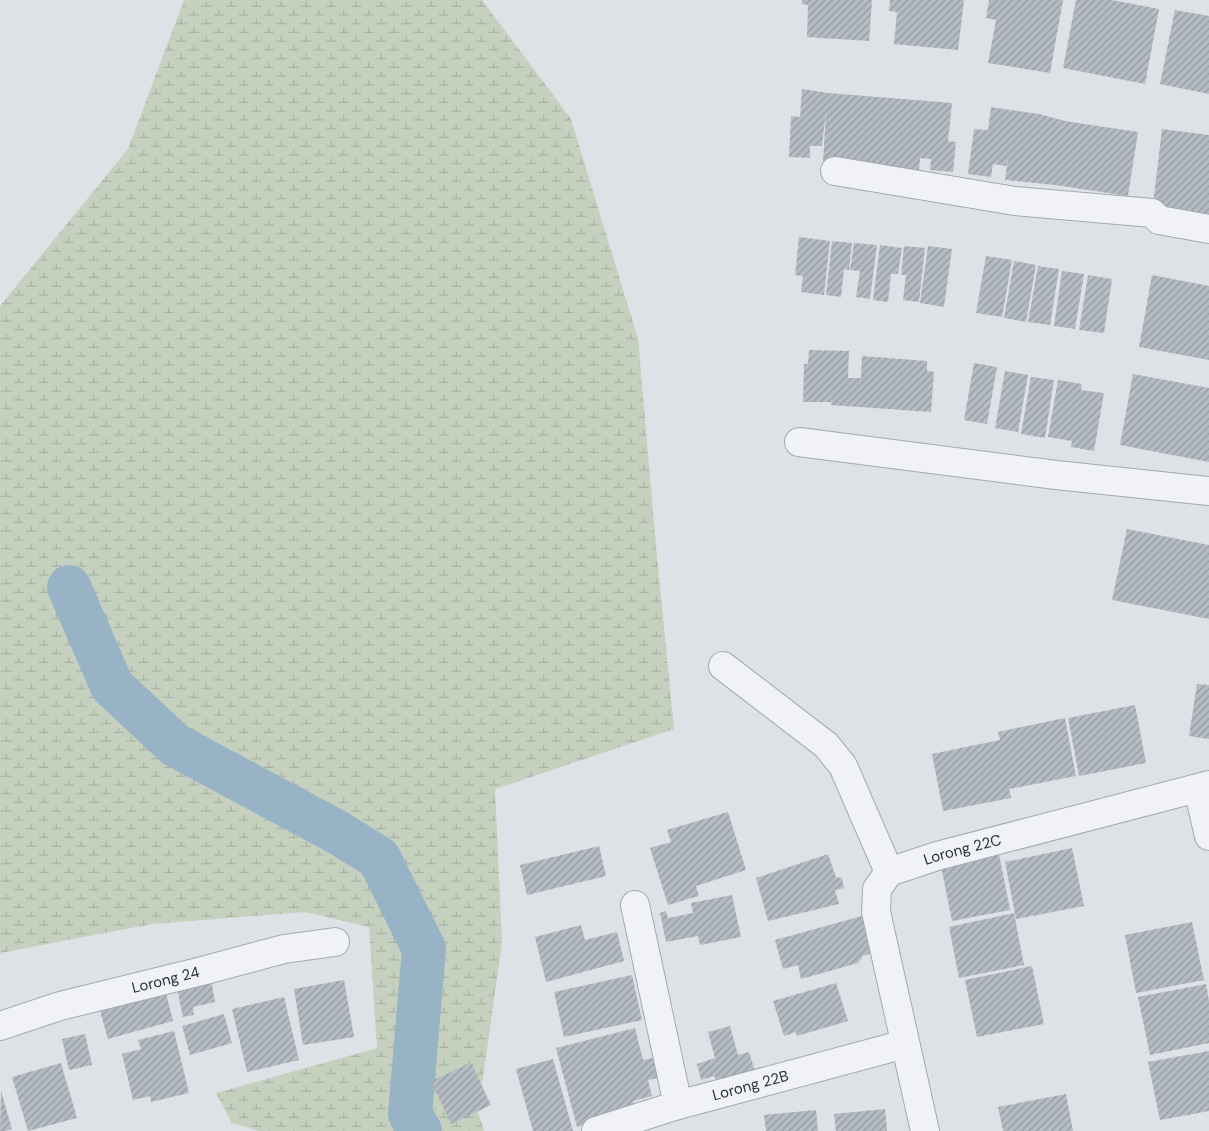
<svg xmlns="http://www.w3.org/2000/svg" width="1209" height="1131" viewBox="0 0 1209 1131" font-family="'DM Sans',sans-serif">
<style>
.wetland{fill:url(#wetland-marsh)}
.lines{fill:none;stroke-linecap:round;stroke-linejoin:round}
.river{stroke:#99b3c6;stroke-width:44}
.building{fill:url(#building-hatch)}
.minor-casing{stroke:#a3a9b1;stroke-width:30}
.minor{stroke:#f0f2f5;stroke-width:28}
.labels{text-anchor:middle;stroke-width:4;stroke-linejoin:round;paint-order:stroke}
.street-label{font-size:15px;fill:#27313d;stroke:#ecf1f5}
</style>
<defs>
<pattern id="wetland-marsh" width="20" height="14" patternUnits="userSpaceOnUse" patternTransform="scale(1.25)"><rect width="20" height="14" fill="#c5d0be"/><path d="M1 5h8M5 5V1M11 12h8M15 12V8" fill="none" stroke="#a9b3a4"/></pattern>
<pattern id="building-hatch" width="6" height="6" patternUnits="userSpaceOnUse" patternTransform="scale(1.25)"><rect width="6" height="6" fill="#b5bcc3"/><path d="M-1 1l2-2M0 6l6-6M5 7l2-2" fill="none" stroke="#9399a0"/></pattern>
</defs>
<rect width="100%" height="100%" fill="#dde2e7"/>
<polygon class="wetland" points="184,0 482,0 571,119 638,339 657,557 674,729 495,789 502,943 478,1112 484,1131 436,1131 417,1099 430,952 427,948 419,951 414,958 394,1113 404,1131 259,1131 232,1123 216,1093 377,1048 369,927 305,912 152,924 0,953 0,306 128,149"/>
<g class="lines">
<polyline class="river" points="69,587 112,686 175,745 337,832 379,858 424,949 410,1114 420,1131"/>
</g>
<g class="building">
<polygon points="802,0 872,0 869,41 807,37 808,5 802,4"/>
<polygon points="890,0 964,0 958,50 894,44 897,12 889,11"/>
<polygon points="989,0 1063,0 1050,73 988,63 996,20 986,18"/>
<polygon points="1076,0 1112,0 1159,9 1145,84 1063,68"/>
<polygon points="1175,10 1209,16 1209,94 1160,84"/>
<polygon points="802,89 828,93 952,103 948,141 956,142 953,172 930,170 931,159 920,158 919,170 823,164 826,110 822,146 810,146 810,158 789,157 791,116 800,117"/>
<polygon points="991,107 1039,114 1065,121 1138,132 1128,196 1055,185 1005,180 1008,158 1006,166 993,164 991,177 968,174 974,129 988,130"/>
<polygon points="1162,129 1209,135 1209,220 1152,213"/>
<polygon points="799,237 830,241 824,295 801,292 803,276 795,275"/>
<polygon points="832,241 852,243 849,270 844,269 841,297 826,295"/>
<polygon points="854,243 877,245 870,299 856,297 860,271 850,270"/>
<polygon points="880,245 902,248 898,274 891,274 888,302 873,300"/>
<polygon points="904,246 925,248 919,302 903,300 906,275 901,275"/>
<polygon points="928,246 952,249 944,307 920,303"/>
<polygon points="986,256 1012,260 1002,317 976,313"/>
<polygon points="1014,261 1036,265 1026,322 1004,318"/>
<polygon points="1038,266 1059,269 1050,325 1028,322"/>
<polygon points="1062,271 1084,274 1075,329 1054,326"/>
<polygon points="1088,275 1112,279 1104,333 1079,330"/>
<polygon points="1152,275 1209,286 1209,360 1139,347"/>
<polygon points="809,350 849,351 848,378 861,378 862,356 927,361 927,371 934,372 931,412 831,405 832,382 831,402 803,402 804,364 808,364"/>
<polygon points="974,363 997,367 987,424 964,420"/>
<polygon points="1005,371 1028,375 1018,432 995,428"/>
<polygon points="1133,374 1209,388 1209,462 1120,445"/>
<polygon points="1031,377 1054,380 1045,438 1021,434"/>
<polygon points="1058,380 1082,384 1081,390 1104,393 1094,451 1071,447 1072,441 1048,437"/>
<polygon points="1127,529 1209,545 1209,619 1112,600"/>
<polygon points="1197,684 1209,685 1209,739 1189,736"/>
<polygon points="1135,705 1146,763 1079,776 1068,718"/>
<polygon points="1065,718 1076,776 1009,789 1011,798 943,811 932,754 1000,740 998,732"/>
<polygon points="728,812 746,870 696,886 699,896 668,905 650,848 671,842 667,830"/>
<polygon points="599,846 606,876 527,895 520,865"/>
<polygon points="1072,848 1084,906 1016,919 1005,862"/>
<polygon points="828,854 836,877 842,878 844,888 835,890 839,904 768,921 756,878"/>
<polygon points="999,854 1010,910 952,921 941,866"/>
<polygon points="732,895 741,937 700,945 698,936 666,942 660,913 666,911 668,918 693,913 691,903"/>
<polygon points="1014,913 1024,965 959,978 949,927"/>
<polygon points="862,916 873,953 863,956 858,963 801,979 798,965 783,969 775,940"/>
<polygon points="1192,922 1204,980 1136,993 1125,935"/>
<polygon points="581,925 585,940 617,932 624,961 546,982 535,937"/>
<polygon points="1032,966 1044,1024 977,1037 965,980"/>
<polygon points="632,975 642,1020 564,1037 554,992"/>
<polygon points="211,980 215,1002 193,1007 194,1015 183,1017 177,988"/>
<polygon points="344,980 354,1037 303,1045 294,989"/>
<polygon points="836,983 848,1021 797,1036 796,1032 784,1036 773,1001"/>
<polygon points="1206,984 1209,1001 1209,1043 1150,1055 1138,997"/>
<polygon points="166,993 173,1021 108,1039 100,1011"/>
<polygon points="284,997 299,1060 247,1072 232,1009"/>
<polygon points="224,1014 232,1043 190,1055 182,1026"/>
<polygon points="730,1026 738,1055 749,1052 755,1071 719,1084 714,1076 701,1080 697,1064 715,1058 708,1032"/>
<polygon points="635,1028 643,1060 658,1057 663,1077 648,1080 652,1096 633,1101 636,1111 577,1127 556,1048"/>
<polygon points="174,1031 189,1093 151,1102 150,1096 133,1100 122,1054 141,1049 138,1040"/>
<polygon points="85,1034 92,1065 69,1070 62,1039"/>
<polygon points="1209,1051 1209,1111 1160,1120 1148,1062"/>
<polygon points="553,1059 573,1131 533,1131 516,1069"/>
<polygon points="61,1063 77,1118 28,1131 12,1077"/>
<polygon points="471,1063 491,1105 451,1124 431,1081"/>
<polygon points="1,1091 12,1129 6,1131 0,1131"/>
<polygon points="1066,1094 1073,1131 1003,1131 998,1107"/>
<polygon points="885,1109 887,1131 836,1131 834,1114"/>
<polygon points="816,1110 818,1131 766,1131 764,1115"/>
</g>
<g class="lines">
<g class="minor-casing">
<g id="minor">
<polyline points="835,171 1015,201 1152,213 1159,220 1209,229"/>
<polyline points="799,442 1056,475 1209,491"/>
<polyline points="723,666 826,745 843,766 889,872"/>
<polyline points="1198,789 1209,836"/>
<polyline points="635,905 678,1105"/>
<path id="s1" d="M0,1026L60,1006L202,971L284,949L335,942"/>
<path id="s2" d="M596,1131L678,1105L905,1044"/>
<path id="s3" d="M925,1131L876,912L877,889L889,872L937,856L1209,785"/>
</g>
</g>
<use href="#minor" class="minor"/>
</g>
<g class="labels">
<g class="street-label">
<text dy="5" stroke="none"><textPath href="#s3" startOffset="345">Lorong 22C</textPath></text>
<text dy="5" stroke="none"><textPath href="#s1" startOffset="172">Lorong 24</textPath></text>
<text dy="5" stroke="none"><textPath href="#s2" startOffset="161">Lorong 22B</textPath></text>
</g>
</g>
</svg>
